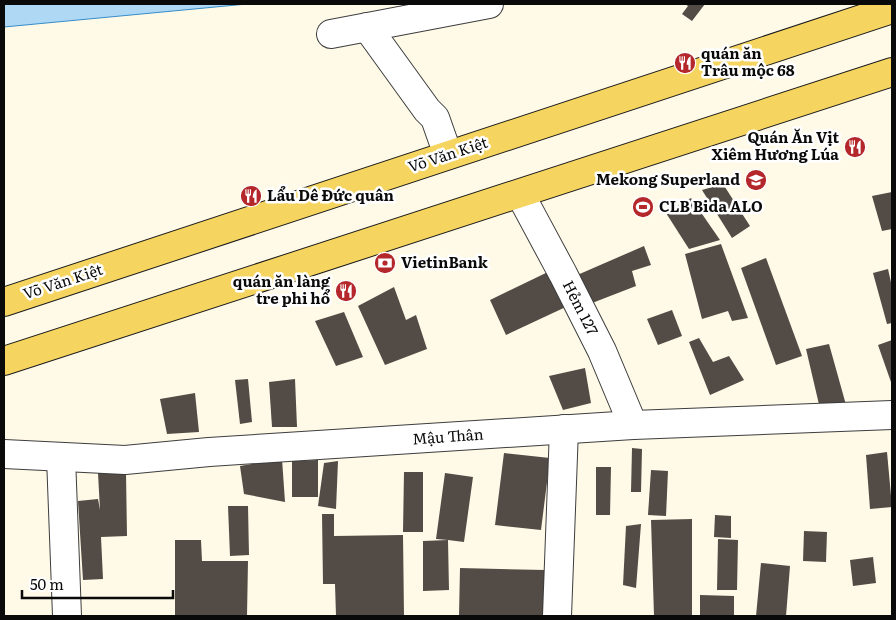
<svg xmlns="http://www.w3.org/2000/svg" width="896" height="620" viewBox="0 0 896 620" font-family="Literata,serif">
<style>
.water{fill:#aed8f4;stroke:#378cc9}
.building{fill:#524b46}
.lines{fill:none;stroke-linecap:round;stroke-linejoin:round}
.minor-casing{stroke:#3d3d3d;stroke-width:30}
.major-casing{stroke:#1b1b1b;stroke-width:30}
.minor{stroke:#fff;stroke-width:28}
.major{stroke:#f5d460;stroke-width:28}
.labels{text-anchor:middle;stroke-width:5;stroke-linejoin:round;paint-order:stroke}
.poi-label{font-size:15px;font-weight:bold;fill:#0a0a0a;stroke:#fff;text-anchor:start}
.street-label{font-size:15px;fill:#0a0a0a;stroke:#fff}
</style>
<rect width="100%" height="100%" fill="#fefae7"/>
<polygon class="water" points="4,4 247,4 4,27"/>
<g class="building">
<polygon points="685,4 705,4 692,21 682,14 688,6"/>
<polygon points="723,184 750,226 732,238 702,190"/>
<polygon points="892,192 892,229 882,231 872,196"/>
<polygon points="691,198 720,240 689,249 666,213"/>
<polygon points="721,244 748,318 732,321 728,311 702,319 685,254"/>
<polygon points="644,246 651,265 632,271 636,286 587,305 575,276"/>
<polygon points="766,258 802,356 776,365 741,268"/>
<polygon points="888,269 892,287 892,323 887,324 873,273"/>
<polygon points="550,271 570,305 506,335 490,300"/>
<polygon points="394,287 406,320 416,315 427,349 385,365 358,306"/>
<polygon points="672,310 682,336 658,345 647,319"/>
<polygon points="344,312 363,357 336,366 315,321"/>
<polygon points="699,338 713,362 729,356 744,380 710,395 689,342"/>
<polygon points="892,340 892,385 878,345"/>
<polygon points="829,344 848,412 821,413 806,349"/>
<polygon points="585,368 591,403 563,410 549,376"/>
<polygon points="248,379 252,422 240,424 235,380"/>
<polygon points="295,379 297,427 272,427 269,382"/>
<polygon points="195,393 199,432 167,434 160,399"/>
<polygon points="632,448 642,449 641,492 631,492"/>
<polygon points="887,452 892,507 870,509 866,455"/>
<polygon points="504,453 550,458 541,530 495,525"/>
<polygon points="282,459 285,502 244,494 240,466"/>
<polygon points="318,460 318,497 292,497 292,461"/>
<polygon points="338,461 336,509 318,506 324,463"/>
<polygon points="596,467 611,467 610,515 596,515"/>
<polygon points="651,470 668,471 666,516 648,515"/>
<polygon points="404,472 423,472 423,532 403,532"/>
<polygon points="98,473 126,473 127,536 101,537 103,579 83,580 78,501 98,499 100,510"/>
<polygon points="445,473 473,477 464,542 448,540 449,590 423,591 423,541 448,540 436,539"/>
<polygon points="228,506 248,506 249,555 230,556"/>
<polygon points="322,514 334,514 334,536 403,535 404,616 336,616 335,584 323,584"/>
<polygon points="715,515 731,516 731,538 714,537"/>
<polygon points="692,519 692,616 654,616 651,520"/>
<polygon points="641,524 636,588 623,585 626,526"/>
<polygon points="804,531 827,532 826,562 803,561"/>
<polygon points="718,539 738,540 737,590 717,590"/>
<polygon points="175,540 201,540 202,561 248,561 247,616 175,616"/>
<polygon points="873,557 876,583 853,586 850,560"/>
<polygon points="761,563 790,566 786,616 756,616"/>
<polygon points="460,568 545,570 544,616 459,616"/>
<polygon points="700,595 734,596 734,616 700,616"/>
</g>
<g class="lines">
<g class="minor-casing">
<g id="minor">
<polyline points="367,27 427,110 435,118 448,155"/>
<polyline points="331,34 489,4"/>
<polyline points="520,194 563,274 602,351 633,425"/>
<polyline points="4,454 125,460 209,452 633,425 892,415"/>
<polyline points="61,457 67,616"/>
<polyline points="557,616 564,429"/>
</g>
</g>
<g class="major-casing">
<g id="major">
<polyline points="4,302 892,9"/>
<polyline points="4,361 892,72"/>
</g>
</g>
<use href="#minor" class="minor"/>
<use href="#major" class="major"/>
</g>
<defs>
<g id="restaurant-disc" transform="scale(1.125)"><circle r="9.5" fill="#b4272b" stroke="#fff"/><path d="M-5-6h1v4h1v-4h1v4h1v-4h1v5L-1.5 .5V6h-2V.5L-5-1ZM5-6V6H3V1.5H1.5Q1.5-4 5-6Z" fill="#fff"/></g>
<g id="school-disc" transform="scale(1.125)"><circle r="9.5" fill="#b4272b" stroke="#fff"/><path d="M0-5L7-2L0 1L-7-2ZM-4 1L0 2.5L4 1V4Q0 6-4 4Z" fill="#fff"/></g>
<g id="stadium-disc" transform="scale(1.125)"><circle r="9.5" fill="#b4272b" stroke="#fff"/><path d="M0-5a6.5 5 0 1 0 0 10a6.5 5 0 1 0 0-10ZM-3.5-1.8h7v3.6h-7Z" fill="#fff"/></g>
<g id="bank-disc" transform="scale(1.125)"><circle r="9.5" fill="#b4272b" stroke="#fff"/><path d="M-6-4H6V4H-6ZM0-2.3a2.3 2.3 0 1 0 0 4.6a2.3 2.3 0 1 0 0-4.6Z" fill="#fff"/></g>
</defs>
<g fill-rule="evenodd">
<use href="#restaurant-disc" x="685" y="63"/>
<use href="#restaurant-disc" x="855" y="147"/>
<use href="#school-disc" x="756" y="180"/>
<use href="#restaurant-disc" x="251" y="196"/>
<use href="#stadium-disc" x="643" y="207"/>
<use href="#bank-disc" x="385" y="263"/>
<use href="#restaurant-disc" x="346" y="291"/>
</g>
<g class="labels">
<g class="poi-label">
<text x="701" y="59">quán ăn<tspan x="701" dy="17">Trâu mộc 68</tspan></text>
<text x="839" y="143" text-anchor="end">Quán Ăn Vịt<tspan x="839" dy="17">Xiêm Hương Lúa</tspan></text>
<text x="740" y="185" text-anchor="end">Mekong Superland</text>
<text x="267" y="201">Lẩu Dê Đức quân</text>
<text x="659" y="212">CLB Bida ALO</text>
<text x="401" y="268">VietinBank</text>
<text x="330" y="287" text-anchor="end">quán ăn làng<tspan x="330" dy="17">tre phi hổ</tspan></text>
</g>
<g class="street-label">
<text transform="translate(448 155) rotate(-18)" y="5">Võ Văn Kiệt</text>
<text transform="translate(63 282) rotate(-18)" y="5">Võ Văn Kiệt</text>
<text transform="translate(580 308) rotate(63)" y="5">Hẻm 127</text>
<text transform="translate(448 437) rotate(-4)" y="5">Mậu Thân</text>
</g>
</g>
<rect width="896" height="620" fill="none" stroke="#0a0a0a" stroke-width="10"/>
<path d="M22 590v8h151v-8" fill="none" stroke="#0a0a0a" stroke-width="2.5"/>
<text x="30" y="590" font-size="15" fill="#0a0a0a" stroke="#ffffff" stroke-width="4" paint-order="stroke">50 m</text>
</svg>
